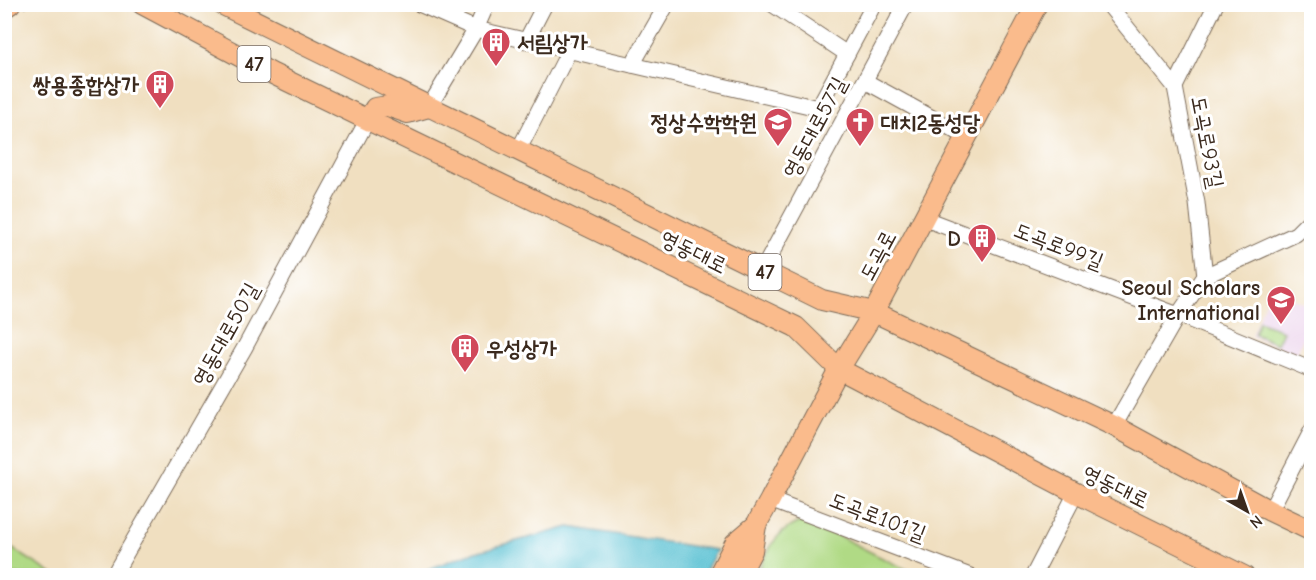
<svg xmlns="http://www.w3.org/2000/svg" width="1316" height="580" viewBox="0 0 1316 580" font-family="'Comic Neue','Poor Story',sans-serif">
<style>
.built{fill:#ebd1eb}
.green{fill:#b0da85;stroke:#768252;stroke-width:1.5}
.water{fill:#56c0d2;stroke:#487578;stroke-width:1.5}
.lines{fill:none;stroke-linecap:round;stroke-linejoin:round}
.minor-casing{stroke:#7a6957;stroke-width:17}
.major-casing{stroke:#7a6957;stroke-width:22}
.path{stroke:#7a6957;stroke-width:2;stroke-dasharray:4.5 4.5;stroke-linecap:butt}
.minor{stroke:#fff;stroke-width:15}
.major{stroke:#fabb8c;stroke-width:20}
.labels{text-anchor:middle;stroke-width:6;stroke-linejoin:round;paint-order:stroke}
.shield{fill:#fff;stroke:#766a62;stroke-width:1.5}
.shield-label{font-size:21px;font-weight:bold;fill:#3b2a1e}
.poi-label{font-size:22px;font-weight:bold;fill:#3b2a1e;stroke:#fff;text-anchor:end}
.street-label{font-size:22px;fill:#3b2a1e;stroke:#fff}
</style>
<rect width="100%" height="100%" fill="#fff"/>
<filter id="ink" filterUnits="userSpaceOnUse"><feTurbulence type="fractalNoise" baseFrequency=".0167" numOctaves="2"/><feDisplacementMap in="SourceGraphic" scale="12" xChannelSelector="R" yChannelSelector="G"/><feConvolveMatrix kernelMatrix="1 2 1 2 8 2 1 2 1" color-interpolation-filters="sRGB"/></filter>
<filter id="wash" filterUnits="userSpaceOnUse"><feTurbulence type="fractalNoise" baseFrequency=".008" numOctaves="4" result="noise"/><feDisplacementMap in="SourceGraphic" scale="24" xChannelSelector="R" yChannelSelector="G"/><feGaussianBlur stdDeviation="1.35" result="paint"/><feColorMatrix in="noise" values="0 0 0 0 0 0 0 0 0 0 0 0 0 0 0 0 0 1.4 0 .05"/><feComposite in="paint" operator="in"/></filter>
<g filter="url(#wash)">
<rect width="100%" height="100%" fill="#f0dfc0"/>
<polygon class="built" points="1270,290 1311,306 1311,317 1297,354 1251,336"/>
<g class="green">
<polygon points="1259,321 1283,331 1277,344 1254,334"/>
<path d="M805,520C845,537 881,560 920,575L755,576C771,547 773,531 805,520Z"/>
<polygon points="5,544 54,575 5,575"/>
</g>
<polygon class="water" points="569,527 717,550 703,575 413,575 468,554"/>
</g>
<g filter="url(#ink)">
<g class="lines">
<g class="minor-casing">
<g id="minor">
<polyline points="419,4 476,29 818,108 874,4"/>
<polyline points="772,4 847,54"/>
<polyline points="1108,4 1175,87 1197,203 1205,276"/>
<polyline points="526,41 545,4"/>
<polyline points="632,65 667,4"/>
<polyline points="865,81 967,137"/>
<polyline points="1175,87 1216,4"/>
<polyline points="429,107 476,29 487,4"/>
<polyline points="518,151 569,51"/>
<polyline points="923,218 1178,315 1312,370"/>
<polyline points="762,271 906,4"/>
<polyline points="1114,426 1178,315 1205,276 1296,234 1312,218"/>
<polyline points="770,500 970,576"/>
<polyline points="1270,511 1312,430"/>
<polyline points="117,569 245,347 368,119"/>
<polyline points="1033,576 1076,493"/>
</g>
</g>
<g class="major-casing">
<g id="major">
<polyline points="142,4 273,74 796,327 839,369 1076,493 1244,576"/>
<polyline points="221,4 822,300 874,312 1114,426 1270,511 1312,531"/>
<polyline points="4,8 10,4"/>
<polyline points="368,119 375,108 388,106 408,113 429,107"/>
<polyline points="718,576 735,543 756,525 770,500 839,369 874,312 1037,4"/>
<polyline points="739,576 752,551 756,525"/>
</g>
</g>
<polyline class="path" points="24,8 31,4"/>
<use href="#minor" class="minor"/>
<use href="#major" class="major"/>
</g>
</g>
<defs>
<g id="building-pin" transform="scale(1.5)"><path d="M0 17L-7.5 6A9.5 9.5 0 1 1 7.5 6Z" fill="#d1495b" stroke="#fff"/><path d="M-4-6H4V6H1V3H-1V6H-4ZM-2.5-4.3h1.7v1.8h-1.7ZM.8-4.3h1.7v1.8H.8ZM-2.5-1h1.7V.8h-1.7ZM.8-1h1.7V.8H.8Z" fill="#fff"/></g>
<g id="school-pin" transform="scale(1.5)"><path d="M0 17L-7.5 6A9.5 9.5 0 1 1 7.5 6Z" fill="#d1495b" stroke="#fff"/><path d="M0-5L7-2L0 1L-7-2ZM-4 1L0 2.5L4 1V4Q0 6-4 4Z" fill="#fff"/></g>
<g id="church-pin" transform="scale(1.5)"><path d="M0 17L-7.5 6A9.5 9.5 0 1 1 7.5 6Z" fill="#d1495b" stroke="#fff"/><path d="M-1.2-6h2.4v3.5h3.3v2.4h-3.3V6h-2.4V-.1h-3.3v-2.4h3.3Z" fill="#fff"/></g>
</defs>
<g fill-rule="evenodd">
<use href="#building-pin" x="496" y="42"/>
<use href="#building-pin" x="160" y="84"/>
<use href="#school-pin" x="778" y="122"/>
<use href="#church-pin" x="860" y="122"/>
<use href="#building-pin" x="982" y="238"/>
<use href="#school-pin" x="1281" y="300"/>
<use href="#building-pin" x="465" y="348"/>
</g>
<g class="labels">
<g class="shield">
<rect x="237.5" y="46" width="33" height="36" rx="4.5"/>
<rect x="748.5" y="254" width="33" height="36" rx="4.5"/>
</g>
<g class="shield-label">
<text x="254" y="71">47</text>
<text x="765" y="279">47</text>
</g>
<g class="poi-label">
<text x="517" y="50" text-anchor="start">서림상가</text>
<text x="139" y="92">쌍용종합상가</text>
<text x="757" y="130">정상수학학원</text>
<text x="881" y="130" text-anchor="start">대치2동성당</text>
<text x="961" y="246">D</text>
<text x="1260" y="295">Seoul Scholars<tspan x="1260" dy="25">International</tspan></text>
<text x="486" y="356" text-anchor="start">우성상가</text>
</g>
<g class="street-label">
<text transform="translate(814 127) rotate(-62)" y="8">영동대로57길</text>
<text transform="translate(1208 142) rotate(79)" y="8">도곡로93길</text>
<text transform="translate(1059 245) rotate(21)" y="8">도곡로99길</text>
<text transform="translate(694 251) rotate(26)" y="8">영동대로</text>
<text transform="translate(877 255) rotate(-62)" y="8">도곡로</text>
<text transform="translate(225 334) rotate(-61)" y="8">영동대로50길</text>
<text transform="translate(1116 486) rotate(26)" y="8">영동대로</text>
<text transform="translate(878 516) rotate(21)" y="8">도곡로101길</text>
</g>
</g>
<rect width="1316" height="580" fill="none" stroke="#fff" stroke-width="24"/>
<g transform="translate(1247 511) rotate(140)" stroke="#ffffff" stroke-width="4.5" paint-order="stroke">
<path d="M0-4.5L10 22L0 15L-10 22Z" fill="#3b2a1e"/>
<text y="-9" font-size="16" font-weight="bold" text-anchor="middle" fill="#3b2a1e">N</text>
</g>
</svg>
